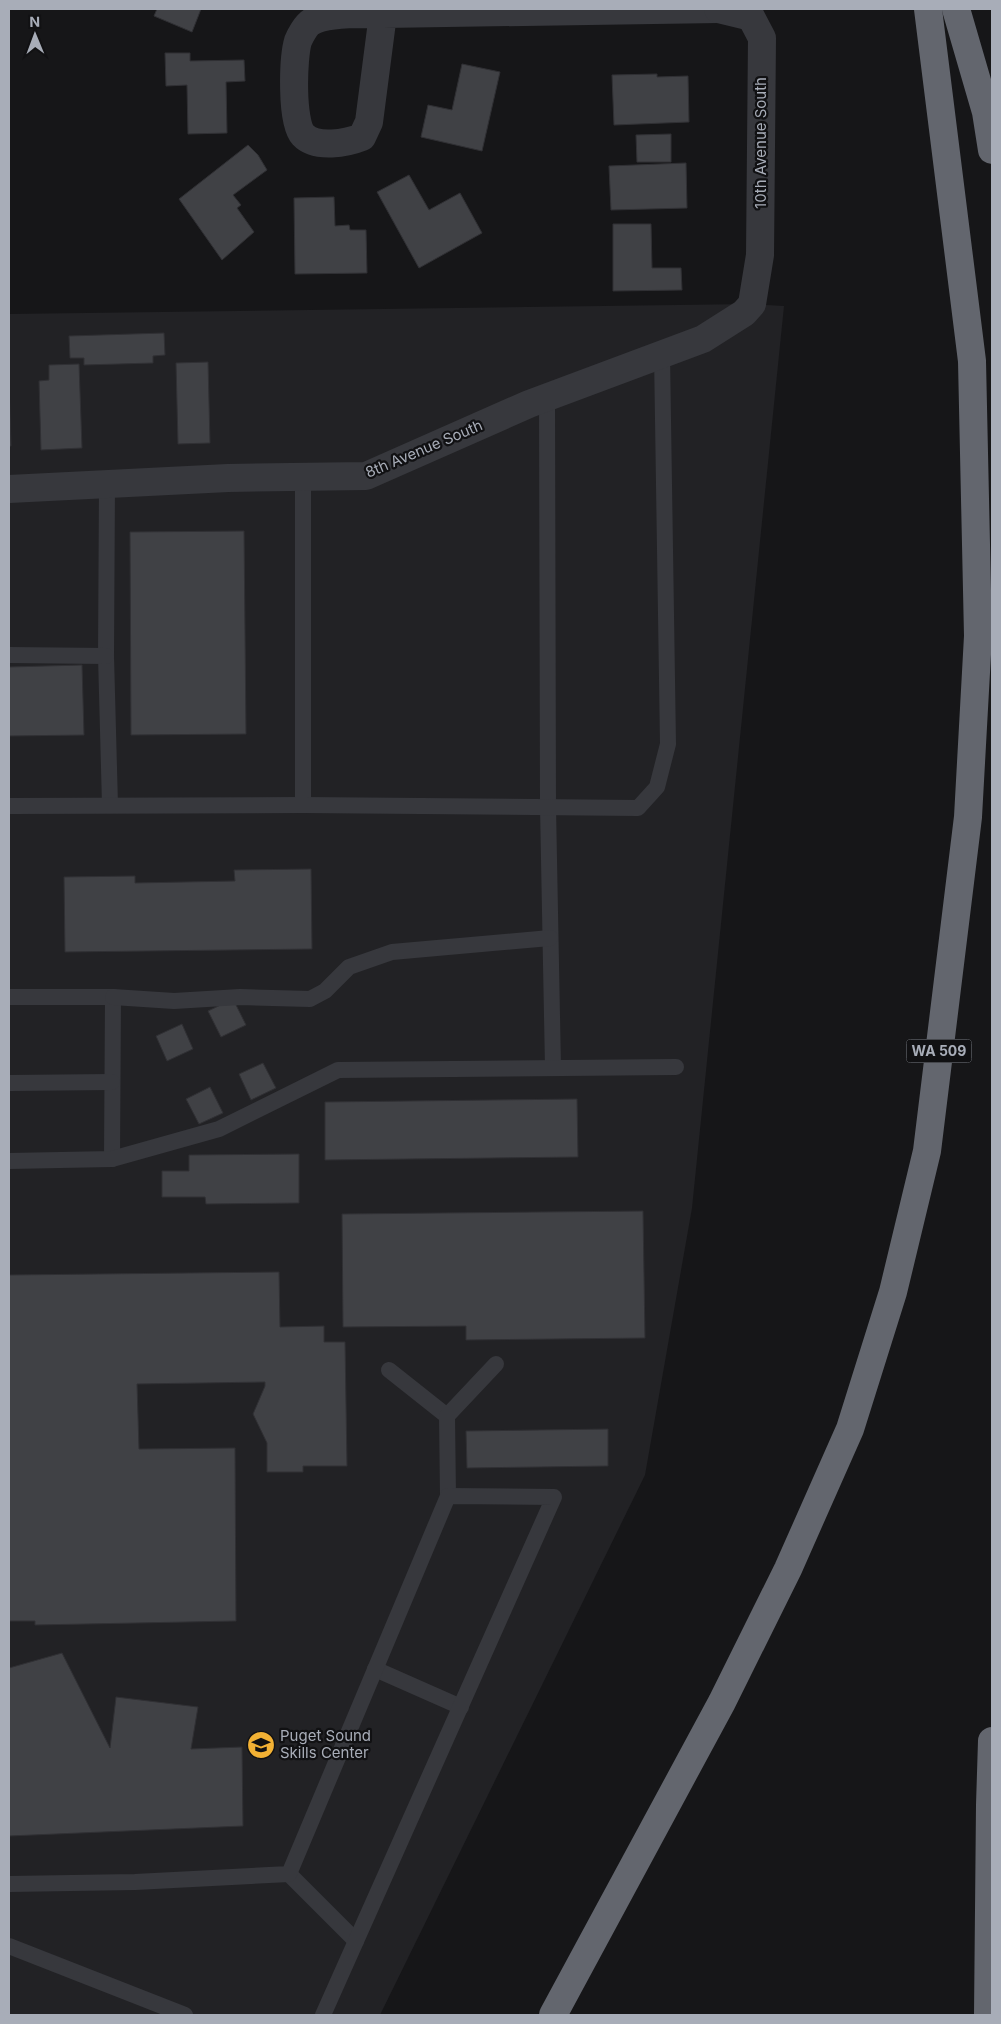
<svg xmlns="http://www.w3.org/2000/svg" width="1001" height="2024" viewBox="0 0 1001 2024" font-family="Inter,sans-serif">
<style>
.built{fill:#222225}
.building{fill:#404145;stroke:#303034}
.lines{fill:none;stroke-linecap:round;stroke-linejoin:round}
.lane{stroke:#37383d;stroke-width:16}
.street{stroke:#37383d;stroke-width:28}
.highway{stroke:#63666e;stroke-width:28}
.labels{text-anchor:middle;stroke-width:4.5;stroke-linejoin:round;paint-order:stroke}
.shield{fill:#111113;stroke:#7b7e86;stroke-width:1}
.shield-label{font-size:14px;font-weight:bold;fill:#a8adb8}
.street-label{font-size:15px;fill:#a8adb8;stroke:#111113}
.poi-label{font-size:15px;fill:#a8adb8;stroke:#111113;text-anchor:start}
</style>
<rect width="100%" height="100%" fill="#161618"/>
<polygon class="built" points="752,304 784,306 692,1208 645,1475 380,2015 9,2015 9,314"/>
<g class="building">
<polygon points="157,9 201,9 192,32 154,16"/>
<polygon points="165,53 190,53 190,61 244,60 245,81 226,82 227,133 188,134 187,85 166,86"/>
<polygon points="462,64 500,72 482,151 421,137 428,105 452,110"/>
<polygon points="657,74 657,77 688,76 689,122 614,125 612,75"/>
<polygon points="671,134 671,162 637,162 636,135"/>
<polygon points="248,145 258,155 267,170 233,195 241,205 237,208 254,232 222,260 179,199"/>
<polygon points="686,163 687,208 611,210 609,166"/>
<polygon points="409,175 429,210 460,193 482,233 419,268 377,192"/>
<polygon points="334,197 335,226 349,225 350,230 366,230 367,273 295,274 294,198"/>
<polygon points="613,224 651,224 652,268 681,268 682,290 613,291"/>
<polygon points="164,333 165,355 153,356 153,363 84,365 84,358 70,358 69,336"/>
<polygon points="208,362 210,443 178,444 176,363"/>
<polygon points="79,364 82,448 41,450 39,381 49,380 49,365"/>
<polygon points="9,382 11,446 9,446"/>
<polygon points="244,531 246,734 131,735 130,532"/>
<polygon points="82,665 84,735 9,736 9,667"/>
<polygon points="311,869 312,949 65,952 64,877 135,876 135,883 235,881 234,870"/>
<polygon points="233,999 246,1025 221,1037 208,1011"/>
<polygon points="182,1024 193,1049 167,1061 156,1036"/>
<polygon points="263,1063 276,1088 251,1100 239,1074"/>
<polygon points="210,1087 223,1113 199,1124 186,1099"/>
<polygon points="577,1099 578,1157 325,1160 325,1102"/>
<polygon points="299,1154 299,1203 206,1204 205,1197 162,1197 162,1171 189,1171 189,1155"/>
<polygon points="643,1211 645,1338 466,1340 466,1326 343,1327 342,1214"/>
<polygon points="279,1272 280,1327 324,1326 324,1342 345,1342 347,1466 303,1466 303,1472 267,1472 267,1443 253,1414 265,1386 265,1382 137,1384 139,1449 235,1448 236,1621 35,1625 35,1621 9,1621 9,1275"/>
<polygon points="608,1429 608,1466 467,1468 466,1431"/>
<polygon points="62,1653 110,1748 116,1697 198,1707 191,1749 242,1747 243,1826 9,1836 9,1668"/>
</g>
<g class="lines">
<g class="lane">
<polyline points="547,397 548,807 553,1068"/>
<polyline points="107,484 106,656 110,805"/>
<polyline points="9,655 106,656"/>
<polyline points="303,805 303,477"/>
<polyline points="9,806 303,805 638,808 657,787 668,744 662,354"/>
<polyline points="9,997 113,997 112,1159"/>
<polyline points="113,997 174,1001 240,997 310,999 325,991 349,967 392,952 550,938"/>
<polyline points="9,1083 112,1082"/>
<polyline points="9,1161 112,1159 219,1129 338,1070 676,1067"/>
<polyline points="389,1370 447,1416"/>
<polyline points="448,1496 447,1416 496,1364"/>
<polyline points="375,1669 461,1707"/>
<polyline points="289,1874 356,1941"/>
<polyline points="9,1884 135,1882 289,1874 448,1496 554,1497 323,2015"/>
<polyline points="9,1946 185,2015"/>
</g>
<g class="street">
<path d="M383,14L369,122L362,137C347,143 316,149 303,135C291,122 293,58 298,41C300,36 306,25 311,22C326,12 365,14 383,14L719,9"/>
<polyline points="9,489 228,478 366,476 529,404 703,339 744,313 752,304 760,255 762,38 751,17 718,9"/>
</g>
<g class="highway">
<polyline points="956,9 986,112 992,150"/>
<polyline points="553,2015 722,1702 788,1569 850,1429 893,1292 927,1151 968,817 978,636 972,361 928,9"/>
<polyline points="988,2015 990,1805 992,1741"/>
</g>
</g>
<defs>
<g id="school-disc" transform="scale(1.4375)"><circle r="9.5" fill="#f2b134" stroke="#111113"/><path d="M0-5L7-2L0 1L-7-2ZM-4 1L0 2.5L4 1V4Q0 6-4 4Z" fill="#111"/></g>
</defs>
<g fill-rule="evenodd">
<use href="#school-disc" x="261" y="1745"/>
</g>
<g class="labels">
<rect class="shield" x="906.5" y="1039.5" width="65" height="23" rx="4"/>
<g class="shield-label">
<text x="939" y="1056">WA 509</text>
</g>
<g class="street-label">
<text transform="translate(761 143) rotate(-90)" y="5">10th Avenue South</text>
<text transform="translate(424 449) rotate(-23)" y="5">8th Avenue South</text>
</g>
<g class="poi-label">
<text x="280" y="1741">Puget Sound<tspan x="280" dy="17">Skills Center</tspan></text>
</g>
</g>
<rect width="1001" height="2024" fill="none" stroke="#a8adb8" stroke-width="20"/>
<g transform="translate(35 35) rotate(359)" stroke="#111113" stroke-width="4" paint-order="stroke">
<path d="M0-4L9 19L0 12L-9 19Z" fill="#a8adb8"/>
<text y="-8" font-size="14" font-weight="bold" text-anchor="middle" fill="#a8adb8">N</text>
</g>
</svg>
